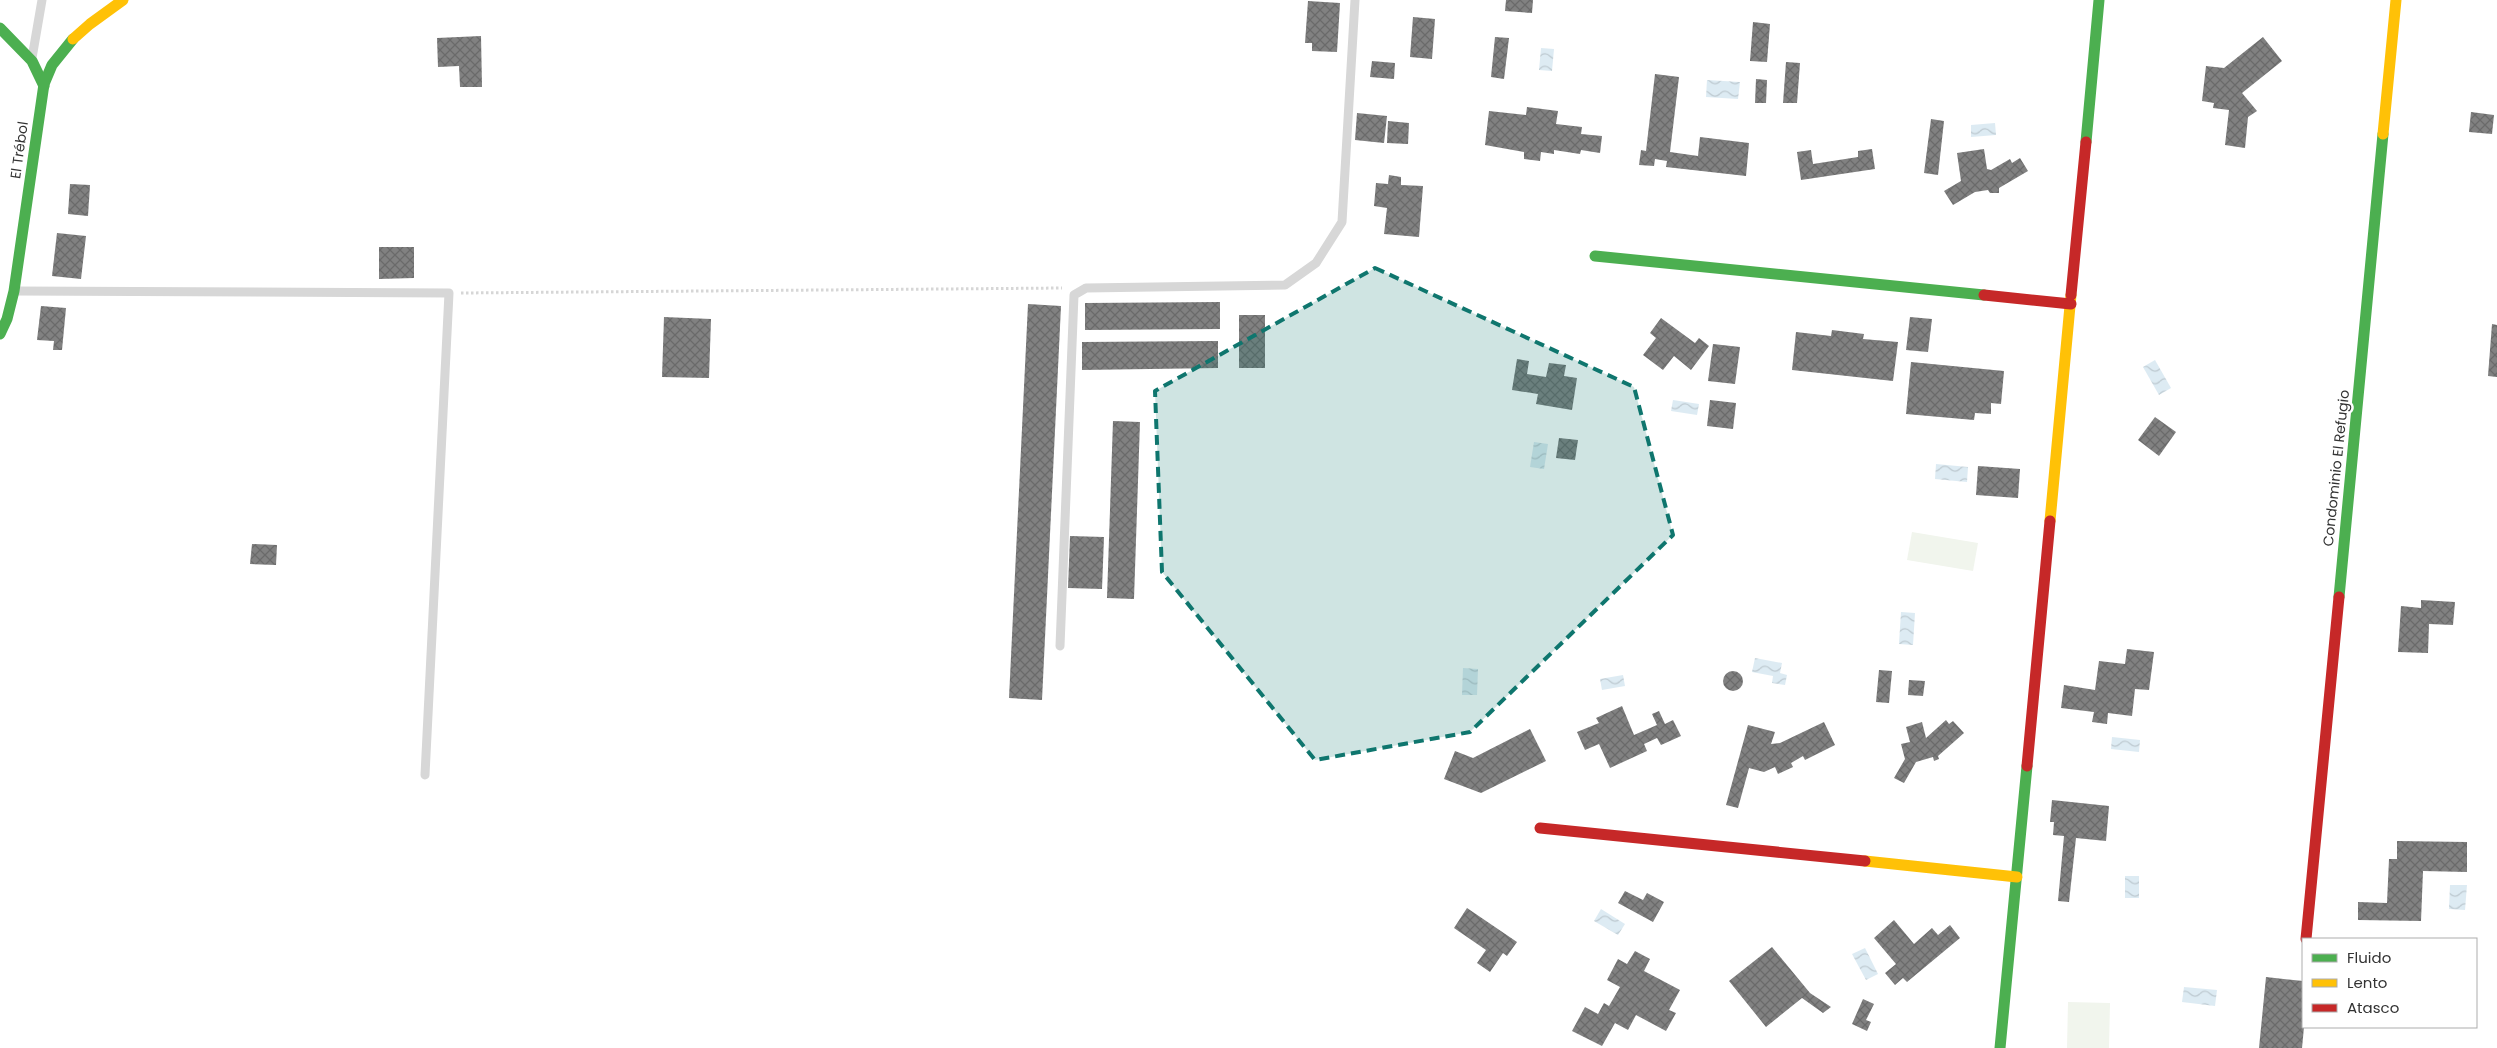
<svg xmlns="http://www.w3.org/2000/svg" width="2497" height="1048" viewBox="0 0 2497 1048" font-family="Poppins,sans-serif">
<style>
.green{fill:#f1f5ed}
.water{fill:url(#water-waves)}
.building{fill:url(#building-cross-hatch)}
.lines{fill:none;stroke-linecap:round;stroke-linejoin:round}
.path{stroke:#d6d6d6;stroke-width:3;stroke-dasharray:2.5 2.5;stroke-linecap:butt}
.lane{stroke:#d7d7d7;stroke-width:9}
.fast{stroke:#4caf50;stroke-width:11}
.slow{stroke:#ffc107;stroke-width:11}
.jam{stroke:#c62828;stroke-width:11}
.marked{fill:#0f766e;fill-opacity:0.2;stroke:#0f766e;stroke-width:4;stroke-dasharray:10 6;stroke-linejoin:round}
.labels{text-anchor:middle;stroke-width:5;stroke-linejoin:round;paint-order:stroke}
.street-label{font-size:14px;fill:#333;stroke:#fff}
</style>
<defs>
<pattern id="water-waves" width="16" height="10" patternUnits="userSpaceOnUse" patternTransform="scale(1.25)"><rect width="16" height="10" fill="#ddebf3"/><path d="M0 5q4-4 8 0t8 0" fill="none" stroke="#becad1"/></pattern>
<pattern id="building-cross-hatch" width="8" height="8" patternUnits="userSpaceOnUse" patternTransform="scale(1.25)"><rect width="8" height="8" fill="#818181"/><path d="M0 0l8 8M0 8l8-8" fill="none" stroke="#6a6a6a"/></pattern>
</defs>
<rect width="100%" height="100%" fill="#fff"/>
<g class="green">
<polygon points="1912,532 1978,543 1973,571 1907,560"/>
<polygon points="2068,1002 2110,1003 2109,1048 2067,1048"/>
</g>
<g class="water">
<polygon points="1541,48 1554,49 1552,71 1539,70"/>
<polygon points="1707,80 1740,82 1738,99 1706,97"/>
<polygon points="1995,123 1996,135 1971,137 1971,125"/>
<polygon points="2155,360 2171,388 2159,395 2143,367"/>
<polygon points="1673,400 1699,404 1697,415 1671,411"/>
<polygon points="1534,442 1548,444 1544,469 1530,467"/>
<polygon points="1936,464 1968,467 1967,482 1935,479"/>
<polygon points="1901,612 1915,613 1913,645 1899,644"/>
<polygon points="1755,658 1782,663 1780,673 1787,675 1785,685 1772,683 1773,676 1752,672"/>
<polygon points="1463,668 1478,669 1477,695 1462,695"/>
<polygon points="1623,675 1625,686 1602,690 1600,679"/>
<polygon points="2112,737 2140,740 2139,752 2111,749"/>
<rect x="2125" y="876" width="14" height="22"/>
<polygon points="2450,885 2467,885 2465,910 2449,909"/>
<polygon points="1601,909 1625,924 1618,935 1594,921"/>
<polygon points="1865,948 1878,974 1866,980 1852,954"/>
<polygon points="2184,987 2217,990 2215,1006 2182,1002"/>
</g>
<g class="building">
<polygon points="1506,0 1533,0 1532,13 1505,11"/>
<polygon points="1308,1 1340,3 1337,52 1312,51 1312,43 1305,43"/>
<polygon points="1413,17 1435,19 1432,59 1410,57"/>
<polygon points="1753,22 1770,24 1767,62 1750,61"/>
<polygon points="481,36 482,87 460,87 459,66 438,67 437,38"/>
<polygon points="1495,37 1509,38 1504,79 1491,77"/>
<polygon points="2263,37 2282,61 2242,93 2257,111 2248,117 2245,148 2225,145 2229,110 2213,108 2214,103 2202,101 2206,66 2224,68"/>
<polygon points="1372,61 1395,63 1394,79 1370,77"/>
<polygon points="1786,62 1800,63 1797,103 1783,103"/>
<polygon points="1655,74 1679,77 1670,152 1698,156 1700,137 1749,143 1746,176 1666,167 1667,161 1655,159 1654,166 1639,165 1641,150 1646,151"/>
<polygon points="1756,79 1767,80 1766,103 1755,103"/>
<polygon points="1527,107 1558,111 1556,124 1582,127 1581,134 1602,136 1600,153 1581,150 1580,154 1554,150 1554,154 1541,152 1540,161 1524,159 1524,152 1485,145 1489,111 1526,115"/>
<polygon points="2471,112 2494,115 2492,134 2469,132"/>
<polygon points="1357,113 1387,116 1384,143 1355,140"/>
<polygon points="1931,119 1944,121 1938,175 1924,173"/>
<polygon points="1388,121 1409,123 1408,144 1387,143"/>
<polygon points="1872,149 1875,169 1801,180 1797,152 1811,150 1813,164 1858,157 1858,151"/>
<polygon points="1984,149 1987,169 1991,170 2010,159 2012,163 2020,158 2028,171 1999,188 1999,193 1990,193 1988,190 1975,192 1953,205 1944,191 1961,181 1957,153"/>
<polygon points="1389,175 1401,177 1401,185 1423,186 1419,237 1384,234 1387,208 1374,206 1376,183 1388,184"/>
<polygon points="70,184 90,185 88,216 68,214"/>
<polygon points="57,233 86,236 81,279 52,276"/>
<polygon points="379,247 414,247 414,278 379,279"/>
<polygon points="1220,302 1220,329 1085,330 1085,303"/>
<polygon points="1028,304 1061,306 1042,700 1009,698"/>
<polygon points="41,306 66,308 62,350 53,350 54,341 37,340"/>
<rect x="1239" y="315" width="26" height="53"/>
<polygon points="664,317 711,319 709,378 662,377"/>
<polygon points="1910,317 1932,319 1928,352 1906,350"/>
<polygon points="1661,318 1695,343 1699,338 1709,346 1691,370 1674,356 1663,370 1643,355 1656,338 1650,333"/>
<polygon points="2492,324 2497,325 2497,377 2488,376"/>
<polygon points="1832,330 1864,334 1863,339 1898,342 1893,381 1792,370 1796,332 1831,336"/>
<polygon points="1218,341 1218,368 1082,370 1082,342"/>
<polygon points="1713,344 1740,347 1735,384 1708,381"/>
<polygon points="1517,359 1529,361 1527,374 1546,377 1549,363 1566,365 1564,376 1577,378 1572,410 1536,404 1538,394 1512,390"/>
<polygon points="1911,362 2004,371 2001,404 1991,403 1991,414 1975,413 1974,420 1906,414"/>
<polygon points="1710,400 1736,403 1733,429 1707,426"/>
<polygon points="2155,417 2176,432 2159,456 2138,440"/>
<polygon points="1113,421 1140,422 1134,599 1107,598"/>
<polygon points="1559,438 1578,440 1575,460 1556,458"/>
<polygon points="1978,466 2020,469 2018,498 1976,495"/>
<polygon points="1070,536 1104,537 1102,589 1068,588"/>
<polygon points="252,544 277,545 276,565 250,564"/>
<polygon points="2421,600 2455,602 2453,625 2429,624 2428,653 2398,652 2401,606 2421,608"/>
<polygon points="2127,649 2154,652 2149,690 2135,689 2132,716 2108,713 2107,724 2092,722 2094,712 2061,708 2064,685 2095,690 2099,661 2125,664"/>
<polygon points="1879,670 1892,671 1889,703 1876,702"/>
<circle cx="1733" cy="681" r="10"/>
<polygon points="1909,680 1925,681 1923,696 1908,695"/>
<polygon points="1622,706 1634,735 1657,725 1652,714 1659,711 1665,724 1673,720 1681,736 1661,745 1657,738 1644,744 1647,751 1610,768 1599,744 1585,750 1577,732 1599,723 1596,718"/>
<polygon points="1946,720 1949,724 1953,721 1964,733 1938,756 1939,759 1934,761 1933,757 1916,762 1904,783 1894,778 1905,759 1901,744 1910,742 1906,727 1922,722 1926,738"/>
<polygon points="1824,722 1835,745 1805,760 1803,756 1791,763 1793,767 1778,774 1775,767 1764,772 1749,768 1738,808 1726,805 1748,725 1775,732 1771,744 1780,743"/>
<polygon points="1530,729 1546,761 1481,793 1444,779 1455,751 1473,758"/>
<polygon points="2052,800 2109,806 2106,841 2076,838 2069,902 2058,901 2064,836 2053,835 2054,822 2050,822"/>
<polygon points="2397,841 2467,842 2467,872 2423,871 2421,921 2358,920 2358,902 2387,903 2389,859 2397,859"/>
<polygon points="1625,891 1643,900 1647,893 1664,902 1653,922 1618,903"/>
<polygon points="1467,908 1517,942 1507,956 1503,953 1490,972 1477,963 1486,950 1454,928"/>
<polygon points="1894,920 1914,944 1932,928 1938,935 1950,925 1960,938 1907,982 1903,978 1895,985 1885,973 1896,964 1874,938"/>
<polygon points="1772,947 1810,993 1831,1007 1823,1013 1802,998 1766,1027 1729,981"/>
<polygon points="1635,951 1650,959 1644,971 1680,990 1669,1010 1676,1013 1666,1031 1636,1015 1628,1030 1615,1023 1602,1046 1572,1031 1585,1007 1598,1014 1604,1003 1609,1006 1620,987 1607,980 1618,959 1627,964"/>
<polygon points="2266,977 2303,981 2304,1027 2302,1048 2259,1048"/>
<polygon points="1863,999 1874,1004 1866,1020 1871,1022 1867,1031 1852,1024"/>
</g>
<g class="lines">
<polyline class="path" points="461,293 1062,288"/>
<g class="lane">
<polyline points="32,58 42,0"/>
<polyline points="14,291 449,293 425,775"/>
<polyline points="1060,646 1074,295 1086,288 1285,285 1316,263 1342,222 1355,0"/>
</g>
<g class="fast">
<polyline points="0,28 32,61 44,86"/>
<polyline points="2086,142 2099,0"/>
<polyline points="1595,256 1984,295"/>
<polyline points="0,334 7,319 14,291 44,84 52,65 73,39"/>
<polyline points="2339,597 2383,134"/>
<polyline points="2000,1048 2027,766"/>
</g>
<g class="slow">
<polyline points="73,39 90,24 123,0"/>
<polyline points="2383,134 2396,0"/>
<polyline points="2050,521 2071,295"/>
<polyline points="1865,861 2017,877"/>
</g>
<g class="jam">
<polyline points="1984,295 2071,304"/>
<polyline points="2071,295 2086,142"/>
<polyline points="2027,766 2050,521"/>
<polyline points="1540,828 1865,861"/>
<polyline points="2306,939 2339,597"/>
</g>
</g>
<path class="marked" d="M1375,268L1634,387L1673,535L1470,732L1315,760L1162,572L1155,391Z"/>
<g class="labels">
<g class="street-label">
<text transform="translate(19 150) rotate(-82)" y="5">El Trébol</text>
<text transform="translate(2336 468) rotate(-84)" y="5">Condominio El Refugio</text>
</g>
</g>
<rect x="2302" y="938" width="175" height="90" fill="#ffffff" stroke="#adadad"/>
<rect x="2312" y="954" width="25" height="8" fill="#4caf50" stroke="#adadad"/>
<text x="2347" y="963" font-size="15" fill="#333333">Fluido</text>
<rect x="2312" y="979" width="25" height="8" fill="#ffc107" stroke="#adadad"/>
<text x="2347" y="988" font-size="15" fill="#333333">Lento</text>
<rect x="2312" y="1004" width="25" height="8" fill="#c62828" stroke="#adadad"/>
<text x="2347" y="1013" font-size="15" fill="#333333">Atasco</text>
</svg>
